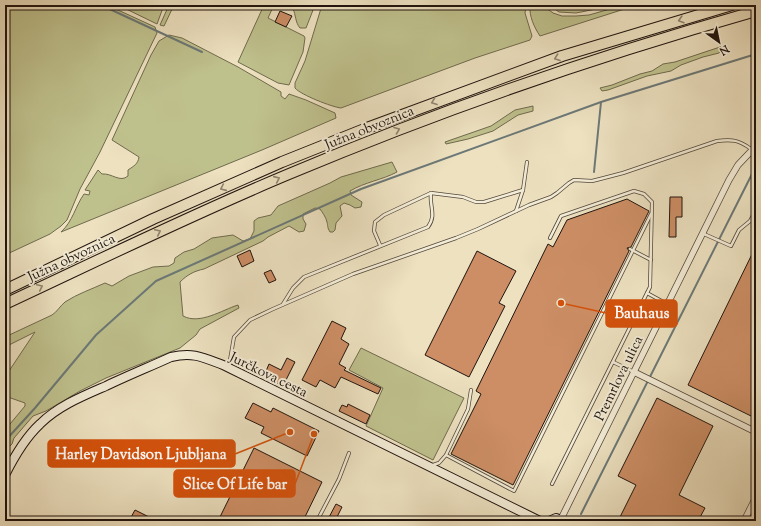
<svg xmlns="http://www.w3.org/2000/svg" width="761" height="526" viewBox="0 0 761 526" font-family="'Sorts Mill Goudy',serif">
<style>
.green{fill:#bfc18d;stroke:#6f6a4e}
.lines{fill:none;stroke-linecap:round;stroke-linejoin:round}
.stream{stroke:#6b7877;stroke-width:2}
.building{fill:#cd8e65;stroke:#1f130e}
.lane-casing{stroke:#52463a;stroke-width:4}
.street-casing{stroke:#52463a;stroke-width:7}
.secondary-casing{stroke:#1f130e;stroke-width:10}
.highway-casing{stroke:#1f130e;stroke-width:12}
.lane{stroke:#f3ecd6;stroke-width:2.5}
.street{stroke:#f3ecd6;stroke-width:5.5}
.secondary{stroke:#f3ecd6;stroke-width:8}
.highway{stroke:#ede1c0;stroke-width:10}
.oneway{stroke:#908470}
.labels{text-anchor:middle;stroke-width:4;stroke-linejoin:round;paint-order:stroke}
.street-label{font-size:14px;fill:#1f130e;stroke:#f3ecd6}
.leader{fill:none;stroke:#d4520c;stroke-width:1.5}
.callout-dot{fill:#d4520c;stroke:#f3ecd6;stroke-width:1.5}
.callout{fill:#d4520c;stroke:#d4520c;stroke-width:1.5}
.callout-label{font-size:15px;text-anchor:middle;font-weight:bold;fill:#fff}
</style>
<rect width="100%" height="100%" fill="#ede1c0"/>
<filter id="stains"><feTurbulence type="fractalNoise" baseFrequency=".005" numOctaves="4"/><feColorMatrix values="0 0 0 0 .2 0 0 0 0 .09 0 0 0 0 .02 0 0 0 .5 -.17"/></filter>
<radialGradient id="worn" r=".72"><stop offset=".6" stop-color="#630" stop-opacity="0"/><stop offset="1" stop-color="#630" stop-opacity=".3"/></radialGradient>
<g class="green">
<polygon points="5,5 107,5 155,27 157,33 100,152 80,189 67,220 61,226 50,234 5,255"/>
<polygon points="118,5 164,5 157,24"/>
<polygon points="169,5 174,5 164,26 160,25"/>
<path d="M264,5H315L306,28H300C295,22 296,15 293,9L273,7L268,18L304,36L305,38L303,52L289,85L278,83L238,62Z"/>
<path d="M322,5H526L525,13L532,36L530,40L475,58L341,108C332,107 301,95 295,88V83L305,61Z"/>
<path d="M530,5H542L553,13L562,16H576L589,15L624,5H637L540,36C534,27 529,16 530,5Z"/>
<polygon points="549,5 616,5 576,13 559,12"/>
<path d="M169,35L182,38L238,67L281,92V96L285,99L289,94L306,100L335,113L336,118L262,150L61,232C73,221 75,207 84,194L89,195L90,191L85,190L98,170L102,174C112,173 120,183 128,176V170C134,166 138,164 139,157L112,140L151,55L159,41Z"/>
<polygon points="723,46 723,49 719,53 703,57 681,65 671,71 647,76 608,90 602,91 600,88 612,85 640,74 652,71 663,64 675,62"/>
<polygon points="533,106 533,111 518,115 493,131 468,139 446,144 445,142 491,126 515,110"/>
<path d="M392,162L397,172C382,180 365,182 350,191L351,195L362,202L361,207L355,208L350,205L344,203L340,206L342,216L336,223L335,230L333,232H330C327,227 328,226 327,222C326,217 322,212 320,209L315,208L303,214V219L306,224L304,231L299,232L289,226L268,237L263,241L204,269C194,271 187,275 180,282L183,316C200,325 222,310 238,305L239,308L200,329L196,335L180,348L106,378L80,391L46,411L33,416L14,438L12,444L5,451V430L25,406V403L5,396V379L9,371L35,332L5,347V337L52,315C57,312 60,306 65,302C77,294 92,289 105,283L112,286L129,276L153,267L169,266L174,263L175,258L184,252L194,249L212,238L233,235L243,241L250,239L254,231V221L258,218L271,215L278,206L330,183L341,177Z"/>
<polygon points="361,348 464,398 433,460 366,426 383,388 349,370"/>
</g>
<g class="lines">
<g class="stream">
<polyline points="101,5 202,52"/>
<polyline points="594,172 601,102"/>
<polyline points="5,441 35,408 96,335 156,281 361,189 601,102 756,54"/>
<polyline points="581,514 756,166"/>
</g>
</g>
<g class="building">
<polygon points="280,11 292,16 286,27 275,22"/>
<polygon points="670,197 682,197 682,217 676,217 676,237 669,237"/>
<polygon points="627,199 649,211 631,247 627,248 629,251 513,485 451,454 481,394 476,391 548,244 553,247 567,220"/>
<polygon points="756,246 756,407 751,416 688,385"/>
<polygon points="250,250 254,261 242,267 237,256"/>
<polygon points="477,251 516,271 499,303 505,306 469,377 425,355"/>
<polygon points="271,270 276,280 269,283 264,273"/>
<polygon points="332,321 346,328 341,339 349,344 339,364 346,368 344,370 381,388 378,394 341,377 335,388 320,380 316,387 302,380"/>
<polygon points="287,358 295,362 283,386 275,382 276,381 264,376 269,364 281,370"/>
<polygon points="657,398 713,426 679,495 705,508 698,521 618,521 636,485 618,476"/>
<polygon points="253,403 271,412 273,408 319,431 307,456 261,433 264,427 245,418"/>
<polygon points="348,404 370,415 366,424 339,411 342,405 347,407"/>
<polygon points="254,448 322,482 303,521 218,521"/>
<polygon points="336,504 342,507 335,521 327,521"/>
<polygon points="135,510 157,521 129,521"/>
</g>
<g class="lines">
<g class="lane-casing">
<g id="lane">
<polyline points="516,211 523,190 527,162"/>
<polyline points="704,234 731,246 739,230 750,221 756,210"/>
<polyline points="550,238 561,216 634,191 644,194 652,202 650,287 552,484"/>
<polyline points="380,245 374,231 375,222 384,215 431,193 463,197 476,202 484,202 523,190"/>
<polyline points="630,249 651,260"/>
<polyline points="647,293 667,304"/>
<path d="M283,304L293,288L304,277L428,227C437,215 429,206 431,193"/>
<polyline points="613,362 634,372"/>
<path d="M229,366L234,337L250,320L273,309L353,274L456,238L478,229L529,205L551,197L557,193L569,183L574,180L592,181L600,179L623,173L717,141C732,139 739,140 751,149"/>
<polyline points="446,455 514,491 651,214"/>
<polyline points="433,465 439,463 446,455 468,409 471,390"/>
<polyline points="317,521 339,479 349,453"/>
</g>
</g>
<g class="street-casing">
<g id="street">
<polyline points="634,372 756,432"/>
<polyline points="561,519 729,180 738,165 756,146"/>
<polyline points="744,521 756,497"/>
</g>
</g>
<g class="secondary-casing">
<g id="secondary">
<path d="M5,475C14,457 25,438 40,424C58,406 83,396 106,386C127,376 149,367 171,357C193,352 202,357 223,365L540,521"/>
<polyline points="549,521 556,518 564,521"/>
</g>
</g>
<g class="highway-casing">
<g id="highway">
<polyline points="5,290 153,219 282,162 367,128 562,56 732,5"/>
<path d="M5,304C99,260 193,214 289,174C441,110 597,56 756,11"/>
</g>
</g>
<use href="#lane" class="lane"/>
<use href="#street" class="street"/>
<use href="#secondary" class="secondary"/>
<use href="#highway" class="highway"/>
</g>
<defs><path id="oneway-chevron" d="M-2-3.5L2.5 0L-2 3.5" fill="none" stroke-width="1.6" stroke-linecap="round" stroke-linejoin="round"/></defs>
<g class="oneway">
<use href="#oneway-chevron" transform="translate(681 20) rotate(163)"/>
<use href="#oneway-chevron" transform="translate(557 58) rotate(160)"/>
<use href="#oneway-chevron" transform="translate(434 102) rotate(160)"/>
<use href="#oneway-chevron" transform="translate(397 130) rotate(-21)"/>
<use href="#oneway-chevron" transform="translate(277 179) rotate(-24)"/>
<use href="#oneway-chevron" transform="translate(223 188) rotate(156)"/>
<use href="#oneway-chevron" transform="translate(158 232) rotate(-25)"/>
<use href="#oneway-chevron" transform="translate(40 287) rotate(-25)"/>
</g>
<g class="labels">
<g class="street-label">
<text transform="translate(369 127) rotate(-22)" y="5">Južna obvoznica</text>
<text transform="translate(71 257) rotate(-25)" y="5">Južna obvoznica</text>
<text transform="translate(269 374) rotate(26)" y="5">Jurčkova cesta</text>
<text transform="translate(618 378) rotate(-64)" y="5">Premrlova ulica</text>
</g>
</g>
<path class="leader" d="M561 303L606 313M290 432L235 454M314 434L295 484"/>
<g class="callout-dot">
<circle cx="561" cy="303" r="4"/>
<circle cx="290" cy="432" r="4"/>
<circle cx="314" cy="434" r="4"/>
</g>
<g class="callout">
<rect x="606" y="300" width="71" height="27" rx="4"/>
<rect x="48" y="440" width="187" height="27" rx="4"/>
<rect x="174" y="470" width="121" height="27" rx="4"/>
</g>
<g class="callout-label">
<text x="642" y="318">Bauhaus</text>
<text x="141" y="459">Harley Davidson Ljubljana</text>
<text x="235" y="489">Slice Of Life bar</text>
</g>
<rect width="761" height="526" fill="none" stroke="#ede1c0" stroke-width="20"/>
<rect x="6" y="6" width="749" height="514" fill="none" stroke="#1f130e" stroke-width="2"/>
<rect x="10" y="10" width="741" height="506" fill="none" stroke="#1f130e"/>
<g transform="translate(719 42) rotate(147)" stroke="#f3ecd6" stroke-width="3" paint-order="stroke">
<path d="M0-3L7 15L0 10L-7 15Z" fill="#1f130e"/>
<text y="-6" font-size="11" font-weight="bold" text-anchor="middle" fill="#1f130e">N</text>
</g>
<rect width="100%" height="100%" filter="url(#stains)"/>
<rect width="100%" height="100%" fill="url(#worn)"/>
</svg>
